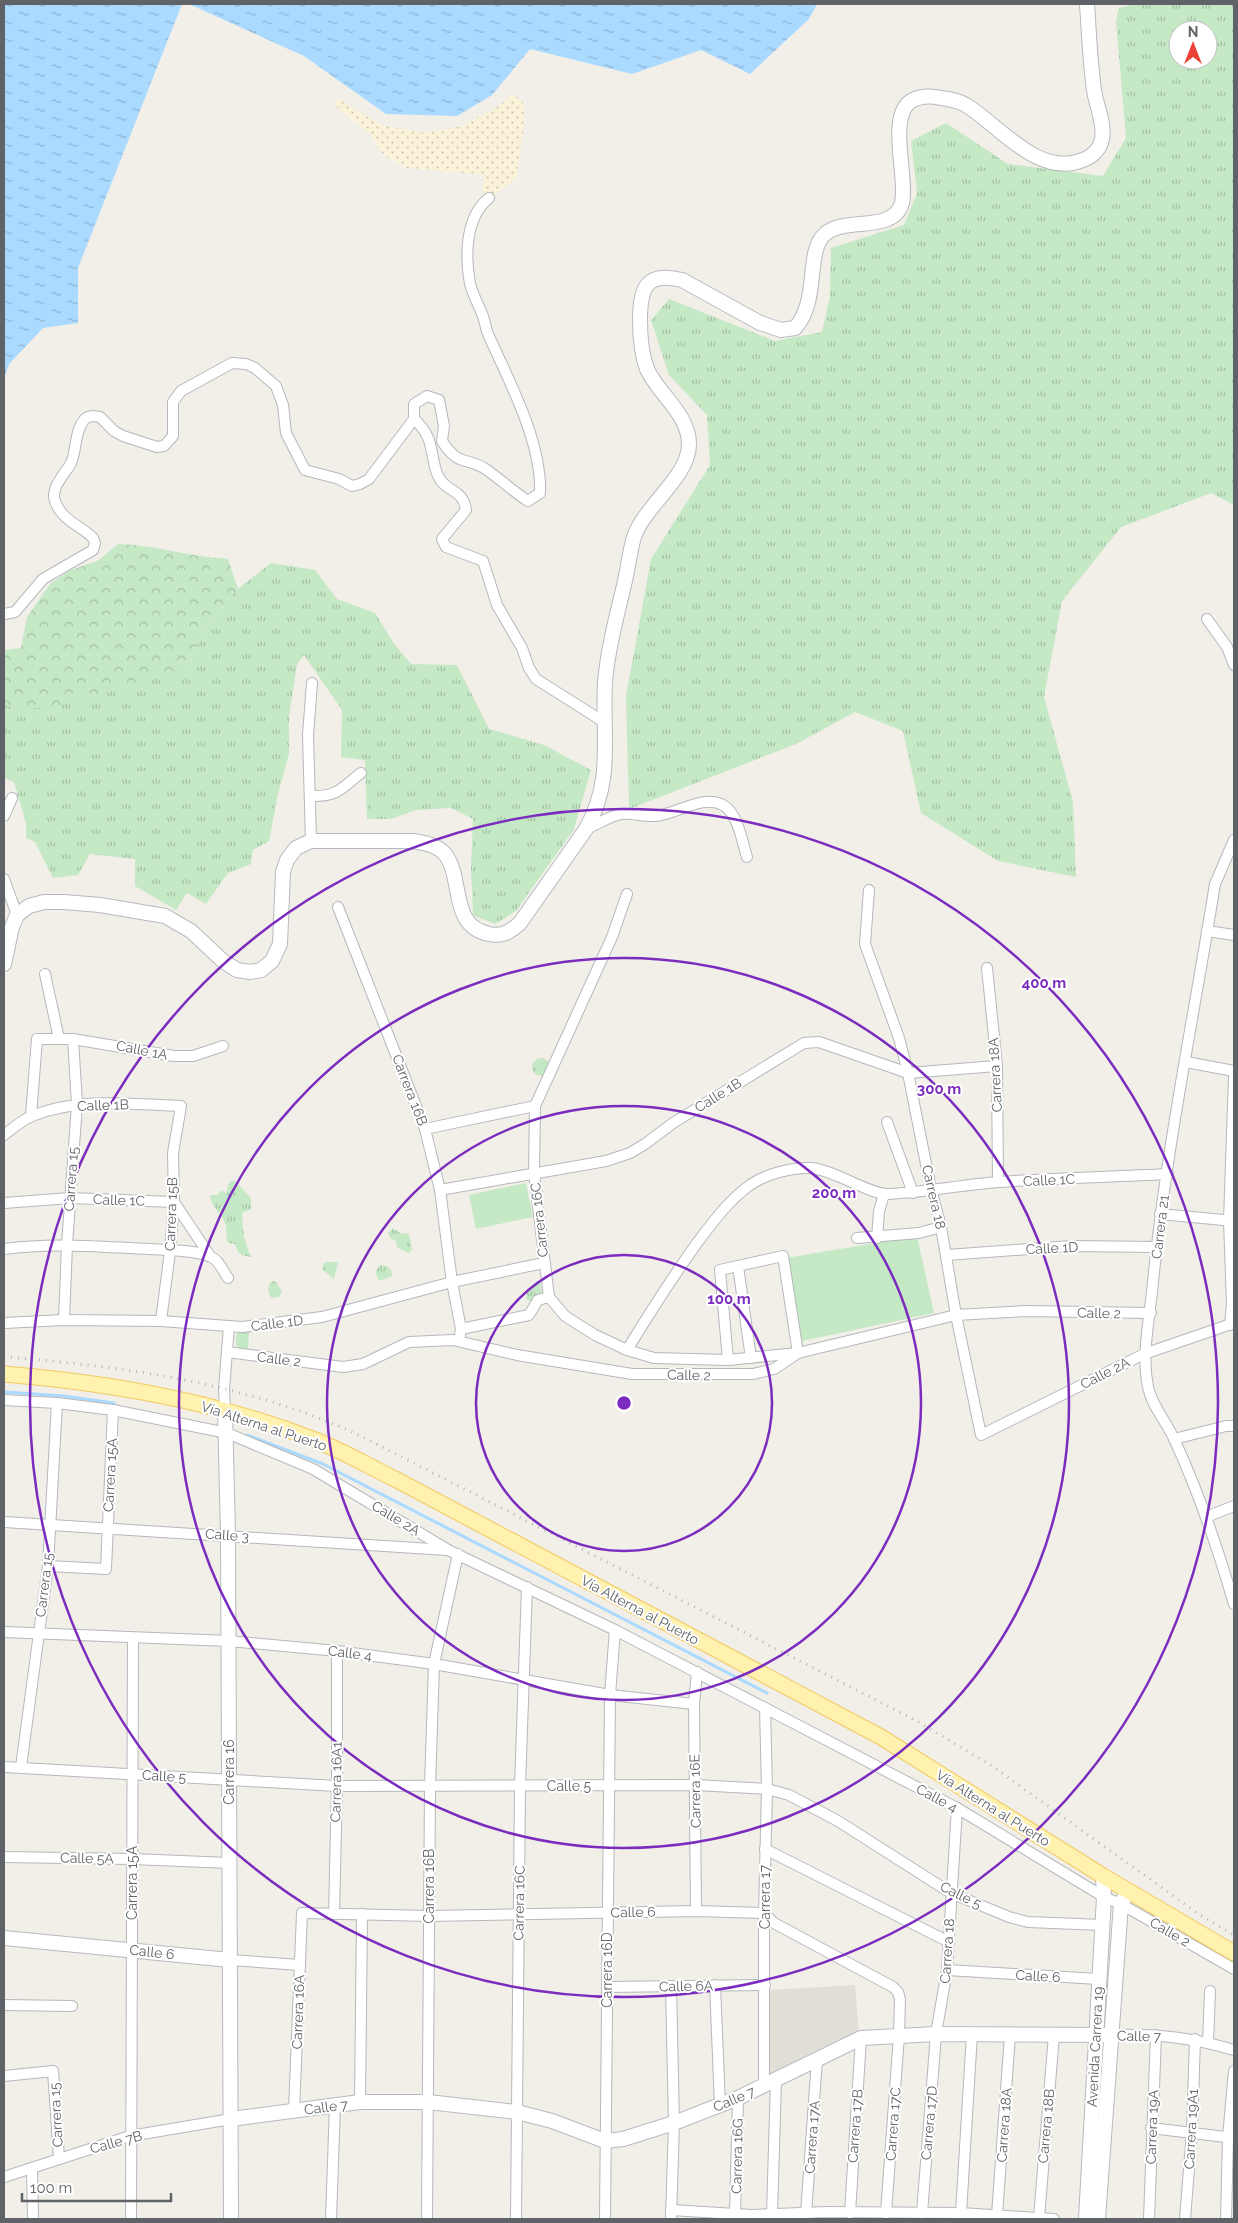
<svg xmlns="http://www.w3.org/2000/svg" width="1238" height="2223" viewBox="0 0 1238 2223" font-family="Raleway,sans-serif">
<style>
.education{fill:#e1ded6}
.grass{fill:url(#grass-tufts);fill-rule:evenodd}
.forest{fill:url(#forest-crowns)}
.sand{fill:url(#sand-dots)}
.garden{fill:#c5e8c5}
.water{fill:url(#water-ripples)}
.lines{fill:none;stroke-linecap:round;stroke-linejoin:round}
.stream{stroke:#aadaff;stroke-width:3}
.street-casing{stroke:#b5b8bc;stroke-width:12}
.secondary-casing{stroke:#b6babf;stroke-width:16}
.primary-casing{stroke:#f2c960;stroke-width:17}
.street{stroke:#fff;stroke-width:10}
.secondary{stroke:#fff;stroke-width:14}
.primary{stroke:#fff2af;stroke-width:15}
.rail{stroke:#b6b7b8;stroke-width:3;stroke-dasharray:1 6;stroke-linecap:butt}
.ring{fill:none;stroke:#7b2cbf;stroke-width:2.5}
.labels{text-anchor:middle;stroke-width:4;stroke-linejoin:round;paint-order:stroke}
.street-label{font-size:14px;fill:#5f6368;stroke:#fff}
.centre{fill:#7b2cbf;stroke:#fff;stroke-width:2.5}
.ring-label{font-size:15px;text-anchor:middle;font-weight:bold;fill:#7b2cbf;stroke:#fff;stroke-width:4;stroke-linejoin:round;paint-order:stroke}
</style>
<defs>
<pattern id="grass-tufts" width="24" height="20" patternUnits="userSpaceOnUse" patternTransform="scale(1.25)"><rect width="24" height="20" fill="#c5e8c5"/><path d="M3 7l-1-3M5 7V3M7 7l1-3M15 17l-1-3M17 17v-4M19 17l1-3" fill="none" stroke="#a3c0a4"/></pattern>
<pattern id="forest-crowns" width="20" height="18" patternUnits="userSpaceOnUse" patternTransform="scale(1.25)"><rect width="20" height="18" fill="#c5e8c5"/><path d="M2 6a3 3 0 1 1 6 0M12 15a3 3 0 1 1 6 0" fill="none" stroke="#a3c0a4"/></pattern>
<pattern id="sand-dots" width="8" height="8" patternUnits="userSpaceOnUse" patternTransform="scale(1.25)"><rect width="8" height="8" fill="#fbf3d9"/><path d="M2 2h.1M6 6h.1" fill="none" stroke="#cec8b4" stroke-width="1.8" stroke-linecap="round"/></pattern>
<pattern id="water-ripples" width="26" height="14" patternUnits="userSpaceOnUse" patternTransform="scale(1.25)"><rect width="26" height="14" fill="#aadaff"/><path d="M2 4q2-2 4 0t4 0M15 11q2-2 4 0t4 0" fill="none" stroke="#8eb4d2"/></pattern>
</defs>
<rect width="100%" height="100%" fill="#f1efe8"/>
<polygon class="education" points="855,1985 859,2036 767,2079 769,1990"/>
<g class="grass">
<path d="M1136,4H1234V505L1211,493L1121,527L1062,601L1044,697L1073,802L1076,877L998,861L921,813L903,731L855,712L796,744L629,809L626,696L651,559L710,465L707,415L669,375L651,320L669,299L775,341L822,332L830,296L831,248L904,225L917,193L911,141L946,123L1008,164L1103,176L1126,138L1116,21L1119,8ZM1178,30H1208V60H1178Z"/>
<polygon points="271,563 315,570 337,599 375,613 395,645 411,664 457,665 489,729 544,745 591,770 574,829 516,911 495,924 473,915 471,867 473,819 451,808 416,810 391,819 367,819 365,760 341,757 342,710 304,655 297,664 289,716 289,754 278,794 269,841 253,850 251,864 228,873 206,904 187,893 176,910 135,886 135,859 90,854 78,875 53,878 35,842 26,838 26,823 14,782 4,778 4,704 20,709 189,666 205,626 238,589"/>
<circle cx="541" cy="1067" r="9"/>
<path d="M234,1180L251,1198V1209L242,1213C243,1234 244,1238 251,1257C242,1256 237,1254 235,1244L228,1243C225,1236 228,1229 225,1223C221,1212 211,1207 210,1195H217L222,1190L226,1194L229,1183Z"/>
<polygon points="393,1228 400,1233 409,1234 412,1250 408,1253 397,1247 396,1241 391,1239 388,1233"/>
<polygon points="326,1262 338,1262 334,1279 323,1270 322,1266"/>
<path d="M380,1265C387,1265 392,1268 392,1276L379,1281L375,1272Z"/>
<polygon points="275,1281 282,1291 279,1297 271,1298 268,1291 270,1282"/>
<polygon points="540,1282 542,1292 535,1304 526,1299 527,1292 532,1285 536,1285"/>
<path d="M238,1331H249L248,1352H240C235,1344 234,1339 238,1331Z"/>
</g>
<path class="forest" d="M118,544C155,545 191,557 228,559L238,589L205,626L189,666L54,707L20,709L4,704V650L21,648L27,617L50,584L69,571L99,560Z"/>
<polygon class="sand" points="514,94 524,104 523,135 516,179 489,198 482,190 486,175 407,168 383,155 370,134 334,105 338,99 382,125 425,133 462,126 492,110"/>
<g class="garden">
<polygon points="526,1183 533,1217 476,1229 469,1195"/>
<polygon points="917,1236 934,1313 802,1341 786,1258"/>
</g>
<g class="water">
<polygon points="4,4 182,4 78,268 78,323 43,328 9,364 4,379"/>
<polygon points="189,4 817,4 809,19 750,74 701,50 632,74 530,49 492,95 457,116 386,114 304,56"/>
</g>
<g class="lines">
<g class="stream">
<polyline points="4,1392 64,1396 114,1403"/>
<polyline points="247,1435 323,1464 767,1693"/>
</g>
<g class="street-casing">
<g id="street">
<path d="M489,198C465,217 465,257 470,284C473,295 479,306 483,316C485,322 486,329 488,334C509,381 542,442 540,493L528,501C514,492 501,480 487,470C467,456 459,468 442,441L444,426L439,400L427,396L414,404V419C436,439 429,454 438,476C446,493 463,488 466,510L442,539L446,547L483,561L497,605L522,648L529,668L536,679L604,722"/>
<path d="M4,614L15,612L43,579L93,550L95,543L93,538C80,525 61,520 55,501C50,488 65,474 71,463C77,450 74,431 85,419C89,415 94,416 100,417L114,431L123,436L157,447L164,446L173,436V402L181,391L232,363L246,364L255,368L276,386L283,405L286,433L305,470L339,479L352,486L360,484L369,479L414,419"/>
<polyline points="1207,619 1227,647 1234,665"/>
<path d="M310,796C338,797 340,789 361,773"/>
<polyline points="4,816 12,798"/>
<path d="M586,829C597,825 609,816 621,814C633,813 645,817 656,816C677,814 703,794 723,805C738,813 742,842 747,857"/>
<path d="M1234,840L1215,884C1194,1016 1166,1149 1153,1282C1150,1318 1141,1352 1148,1387C1152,1407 1167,1422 1175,1441C1199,1493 1218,1549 1234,1604"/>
<polyline points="311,841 308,735 312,683"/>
<polyline points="4,879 17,915"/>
<polyline points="869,890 865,944 899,1038 908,1073 931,1189 941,1227 956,1315 981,1435 1144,1354 1234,1323"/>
<polyline points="627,894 612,937 535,1106 534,1173 549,1297 565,1316 595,1335 627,1350 654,1358 728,1360 797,1353"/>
<polyline points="338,907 425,1129 440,1190 452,1282 461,1329 459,1341"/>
<polyline points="1207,931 1234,935"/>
<polyline points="987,968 997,1066 998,1182"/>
<polyline points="45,974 59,1039"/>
<polyline points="1186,1062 1234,1071"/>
<polyline points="31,1116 37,1039 73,1039 174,1056 193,1056 223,1046"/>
<polyline points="887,1122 913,1193"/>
<polyline points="425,1129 535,1106"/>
<path d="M4,1135C12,1129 22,1120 32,1116C79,1097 131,1104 181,1106L173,1153L174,1202L170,1251L161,1321"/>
<polyline points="440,1190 606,1161 630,1153 645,1144 673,1123 804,1043 819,1042 908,1073 997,1066"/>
<polyline points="4,1203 70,1198 174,1202 210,1256"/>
<polyline points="1160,1214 1234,1221"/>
<polyline points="857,1238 919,1233 941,1227"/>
<polyline points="877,1238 879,1211 884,1194"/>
<path d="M4,1249C53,1242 101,1247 150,1249C167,1250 196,1250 211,1257C219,1260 223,1271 228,1278"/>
<polyline points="947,1255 1071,1246 1157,1247"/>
<polyline points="738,1266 751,1358"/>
<polyline points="64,1320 67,1245 77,1104 73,1039"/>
<polyline points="4,1323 64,1320 161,1321 242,1327 322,1317 452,1282 544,1263"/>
<polyline points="1230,1325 1232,1303 1229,1221 1234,1076"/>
<polyline points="461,1329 529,1315 538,1300 549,1297"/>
<path d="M627,1350C649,1314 672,1278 697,1243C713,1222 728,1201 750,1185C766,1174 792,1167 811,1168C835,1170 870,1195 889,1194C926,1192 961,1185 998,1182C1054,1178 1111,1177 1168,1174"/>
<polyline points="227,1352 343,1367 363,1364 409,1342 453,1340 517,1355 632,1374 753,1374 774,1369 798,1353 956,1315 1025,1311 1151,1313"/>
<polyline points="728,1360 720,1270 783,1256 798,1353"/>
<polyline points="4,1400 57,1403 113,1410 227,1433 313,1469 450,1551 615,1630 957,1808 1104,1897 1121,1904 1234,1969"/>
<polyline points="225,1410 224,1389 229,1326"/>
<polyline points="1174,1439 1226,1426 1234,1426"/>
<polyline points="1206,1517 1234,1506"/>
<polyline points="4,1522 447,1550"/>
<polyline points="48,1566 106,1569 113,1410"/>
<polyline points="4,1632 229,1641 337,1651 434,1664 610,1695 694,1704"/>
<polyline points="4,1767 337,1786 696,1785 767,1789 789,1795 838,1821 951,1893 1009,1917 1028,1922 1102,1925"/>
<polyline points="21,1767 48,1566 57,1403"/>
<polyline points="765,1849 949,1942"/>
<polyline points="4,1857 132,1859 230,1863"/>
<polyline points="696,1911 694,1704 697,1672"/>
<polyline points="334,1914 337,1786 337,1651"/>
<polyline points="230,1960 300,1965"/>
<polyline points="947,1970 1098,1979"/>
<polyline points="715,1985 720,2105"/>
<polyline points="607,1987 765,1985"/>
<polyline points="4,2005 72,2006"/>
<path d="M1111,2035C1157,2034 1190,2037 1234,2050"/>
<polyline points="1208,2043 1210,1991"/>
<polyline points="4,2076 53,2071 59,2158"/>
<polyline points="764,2086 764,1913 767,1789 765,1708"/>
<polyline points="360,2102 362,1914"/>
<polyline points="294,2111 302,1913 429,1916 696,1911 764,1913 774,1923 893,1987 898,1992 900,1999 899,2035 886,2213"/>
<polyline points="1151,2128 1234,2138"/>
<polyline points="32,2169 33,2219"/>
<polyline points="4,2177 130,2136 231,2119"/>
<polyline points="671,2210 752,2215 827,2212 961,2213 1054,2219"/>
<polyline points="850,2213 861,2038"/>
<polyline points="922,2213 936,2034 947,1970 957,1808"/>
<polyline points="961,2213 972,2034"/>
<polyline points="735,2214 738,2098"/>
<polyline points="772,2214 776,2080"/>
<polyline points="806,2214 817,2059"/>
<polyline points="997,2215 1010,2035"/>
<polyline points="1039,2218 1054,2035"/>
<polyline points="131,2219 133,1638"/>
<polyline points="331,2219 335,2105"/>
<polyline points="427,2219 430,1786 434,1664 458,1554"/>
<polyline points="516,2219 520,1786 527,1587"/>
<polyline points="605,2219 610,1695 615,1630"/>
<polyline points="671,2219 674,2123 671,1986"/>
<polyline points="1149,2219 1156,2035"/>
<polyline points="1185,2219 1192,2131 1195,2039"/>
<polyline points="1226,2219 1228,2137 1234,2071"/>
</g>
</g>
<g class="secondary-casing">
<g id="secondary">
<path d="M4,964L12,927L17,915L29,906L44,902H64L100,905L165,916L191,931L223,961L237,970L250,972L261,970L272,961L280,944L283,872L287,860L296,848L311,841H413C425,843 437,845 445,854C464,879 449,926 489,934C502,937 510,932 520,923L586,829C614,780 602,735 605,682C608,648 617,615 625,581C628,567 630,551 634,537C645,505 689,477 689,444C689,414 658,394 647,369C641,353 640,337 640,320C640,288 646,271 682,280L760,323L781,330L795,328C820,301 805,251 825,234C845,216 893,234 902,203C908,178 887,117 911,101C920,96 932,96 941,98C949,99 959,101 966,105C1000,126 1038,178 1083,160C1093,156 1100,149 1102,139C1105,123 1096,105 1094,90C1090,62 1089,32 1087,4"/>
<polyline points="225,1410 228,1535 231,2219"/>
<polyline points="4,1938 230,1960"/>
<polyline points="231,2119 360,2102 428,2102 517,2112 552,2121 605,2141 623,2139 674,2123 738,2098 861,2038 936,2034 1111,2035"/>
<polyline points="1086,2219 1104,1897 1103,1876"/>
<polyline points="1098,2219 1121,1904 1128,1891"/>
</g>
</g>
<g class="primary-casing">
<path id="primary" d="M4,1374C110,1383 215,1401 315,1440C343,1451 370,1467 397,1480L881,1737L1103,1876L1234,1953"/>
</g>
<use href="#street" class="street"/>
<use href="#secondary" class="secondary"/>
<use href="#primary" class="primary"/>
<path class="rail" d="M4,1357C125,1366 250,1384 361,1436L915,1720L992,1766L1200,1915L1234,1935"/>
</g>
<g class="ring">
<circle cx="624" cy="1403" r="148"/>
<circle cx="624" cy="1403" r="297"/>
<circle cx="624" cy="1403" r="445"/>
<circle cx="624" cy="1403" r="594"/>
</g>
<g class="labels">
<g class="street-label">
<text transform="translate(142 1050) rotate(11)" y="5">Calle 1A</text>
<text transform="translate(995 1075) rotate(-93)" y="5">Carrera 18A</text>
<text transform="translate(410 1090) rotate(69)" y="5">Carrera 16B</text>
<text transform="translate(718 1095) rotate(-32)" y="5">Calle 1B</text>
<text transform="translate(103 1105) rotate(-2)" y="5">Calle 1B</text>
<text transform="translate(71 1179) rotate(-86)" y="5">Carrera 15</text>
<text transform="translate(1049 1180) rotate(-3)" y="5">Calle 1C</text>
<text transform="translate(934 1197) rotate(77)" y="5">Carrera 18</text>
<text transform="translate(119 1200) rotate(2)" y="5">Calle 1C</text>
<text transform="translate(171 1214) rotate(-88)" y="5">Carrera 15B</text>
<text transform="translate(539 1220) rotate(-96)" y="5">Carrera 16C</text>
<text transform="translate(1160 1227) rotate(-83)" y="5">Carrera 21</text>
<text transform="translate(1052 1248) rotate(-3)" y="5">Calle 1D</text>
<text transform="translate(1099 1313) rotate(1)" y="5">Calle 2</text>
<text transform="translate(277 1323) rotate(-7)" y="5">Calle 1D</text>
<text transform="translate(279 1359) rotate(7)" y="5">Calle 2</text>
<text transform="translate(1105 1373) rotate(-27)" y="5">Calle 2A</text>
<text transform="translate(689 1375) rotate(1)" y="5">Calle 2</text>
<text transform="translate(264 1426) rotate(18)" y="5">Vía Alterna al Puerto</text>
<text transform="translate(110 1475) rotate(-87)" y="5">Carrera 15A</text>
<text transform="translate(396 1518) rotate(31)" y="5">Calle 2A</text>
<text transform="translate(227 1535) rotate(4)" y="5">Calle 3</text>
<text transform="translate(44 1585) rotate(-83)" y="5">Carrera 15</text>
<text transform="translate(640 1610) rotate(28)" y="5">Vía Alterna al Puerto</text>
<text transform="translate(350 1653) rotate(7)" y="5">Calle 4</text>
<text transform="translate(229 1772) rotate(-90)" y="5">Carrera 16</text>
<text transform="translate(164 1776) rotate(3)" y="5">Calle 5</text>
<text transform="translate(336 1782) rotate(-89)" y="5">Carrera 16A1</text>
<text x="569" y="1791">Calle 5</text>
<text transform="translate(695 1791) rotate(-91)" y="5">Carrera 16E</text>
<text transform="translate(937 1798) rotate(28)" y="5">Calle 4</text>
<text transform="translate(993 1808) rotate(32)" y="5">Vía Alterna al Puerto</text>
<text transform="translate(87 1858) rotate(1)" y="5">Calle 5A</text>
<text transform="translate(132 1883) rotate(-90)" y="5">Carrera 15A</text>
<text transform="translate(429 1886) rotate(-90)" y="5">Carrera 16B</text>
<text transform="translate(961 1895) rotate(26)" y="5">Calle 5</text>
<text transform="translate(765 1897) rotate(-90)" y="5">Carrera 17</text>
<text transform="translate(519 1903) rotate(-89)" y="5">Carrera 16C</text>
<text transform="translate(633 1912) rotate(-1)" y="5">Calle 6</text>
<text transform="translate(1170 1932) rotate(30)" y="5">Calle 2</text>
<text transform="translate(947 1951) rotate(-86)" y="5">Carrera 18</text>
<text transform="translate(152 1952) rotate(6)" y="5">Calle 6</text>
<text transform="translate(607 1970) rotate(-90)" y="5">Carrera 16D</text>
<text transform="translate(1038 1976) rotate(3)" y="5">Calle 6</text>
<text transform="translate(686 1986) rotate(-1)" y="5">Calle 6A</text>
<text transform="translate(298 2012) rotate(-88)" y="5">Carrera 16A</text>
<text transform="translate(1139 2036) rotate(1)" y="5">Calle 7</text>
<text transform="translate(1095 2047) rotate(-87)" y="5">Avenida Carrera 19</text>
<text transform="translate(734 2099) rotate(-23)" y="5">Calle 7</text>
<text transform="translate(326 2107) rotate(-7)" y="5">Calle 7</text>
<text transform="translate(56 2115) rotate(-93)" y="5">Carrera 15</text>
<text transform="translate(929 2123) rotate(-85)" y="5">Carrera 17D</text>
<text transform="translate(893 2124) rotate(-86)" y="5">Carrera 17C</text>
<text transform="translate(1004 2125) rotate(-86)" y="5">Carrera 18A</text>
<text transform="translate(855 2126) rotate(-86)" y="5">Carrera 17B</text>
<text transform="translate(1046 2126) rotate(-85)" y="5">Carrera 18B</text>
<text transform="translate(1152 2127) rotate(-88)" y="5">Carrera 19A</text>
<text transform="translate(1191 2129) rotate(-87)" y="5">Carrera 19A1</text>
<text transform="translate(812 2137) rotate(-86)" y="5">Carrera 17A</text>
<text transform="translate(116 2142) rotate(-15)" y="5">Calle 7B</text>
<text transform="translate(737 2156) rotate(-89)" y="5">Carrera 16G</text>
</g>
</g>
<circle cx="624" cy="1403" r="8" class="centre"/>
<g class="ring-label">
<text x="1044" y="988">400 m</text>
<text x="939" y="1094">300 m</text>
<text x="834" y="1198">200 m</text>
<text x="729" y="1304">100 m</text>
</g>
<rect width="1238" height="2223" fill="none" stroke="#5f6368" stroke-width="10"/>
<g transform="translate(1193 45)"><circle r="24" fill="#ffffff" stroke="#bfc1c3"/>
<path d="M0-4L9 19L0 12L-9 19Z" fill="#ea4335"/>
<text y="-8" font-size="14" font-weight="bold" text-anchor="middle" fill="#5f6368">N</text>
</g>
<path d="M22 2193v8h149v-8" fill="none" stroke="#5f6368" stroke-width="2.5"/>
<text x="30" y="2193" font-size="15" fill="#5f6368" stroke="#ffffff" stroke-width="4" paint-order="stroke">100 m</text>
</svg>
